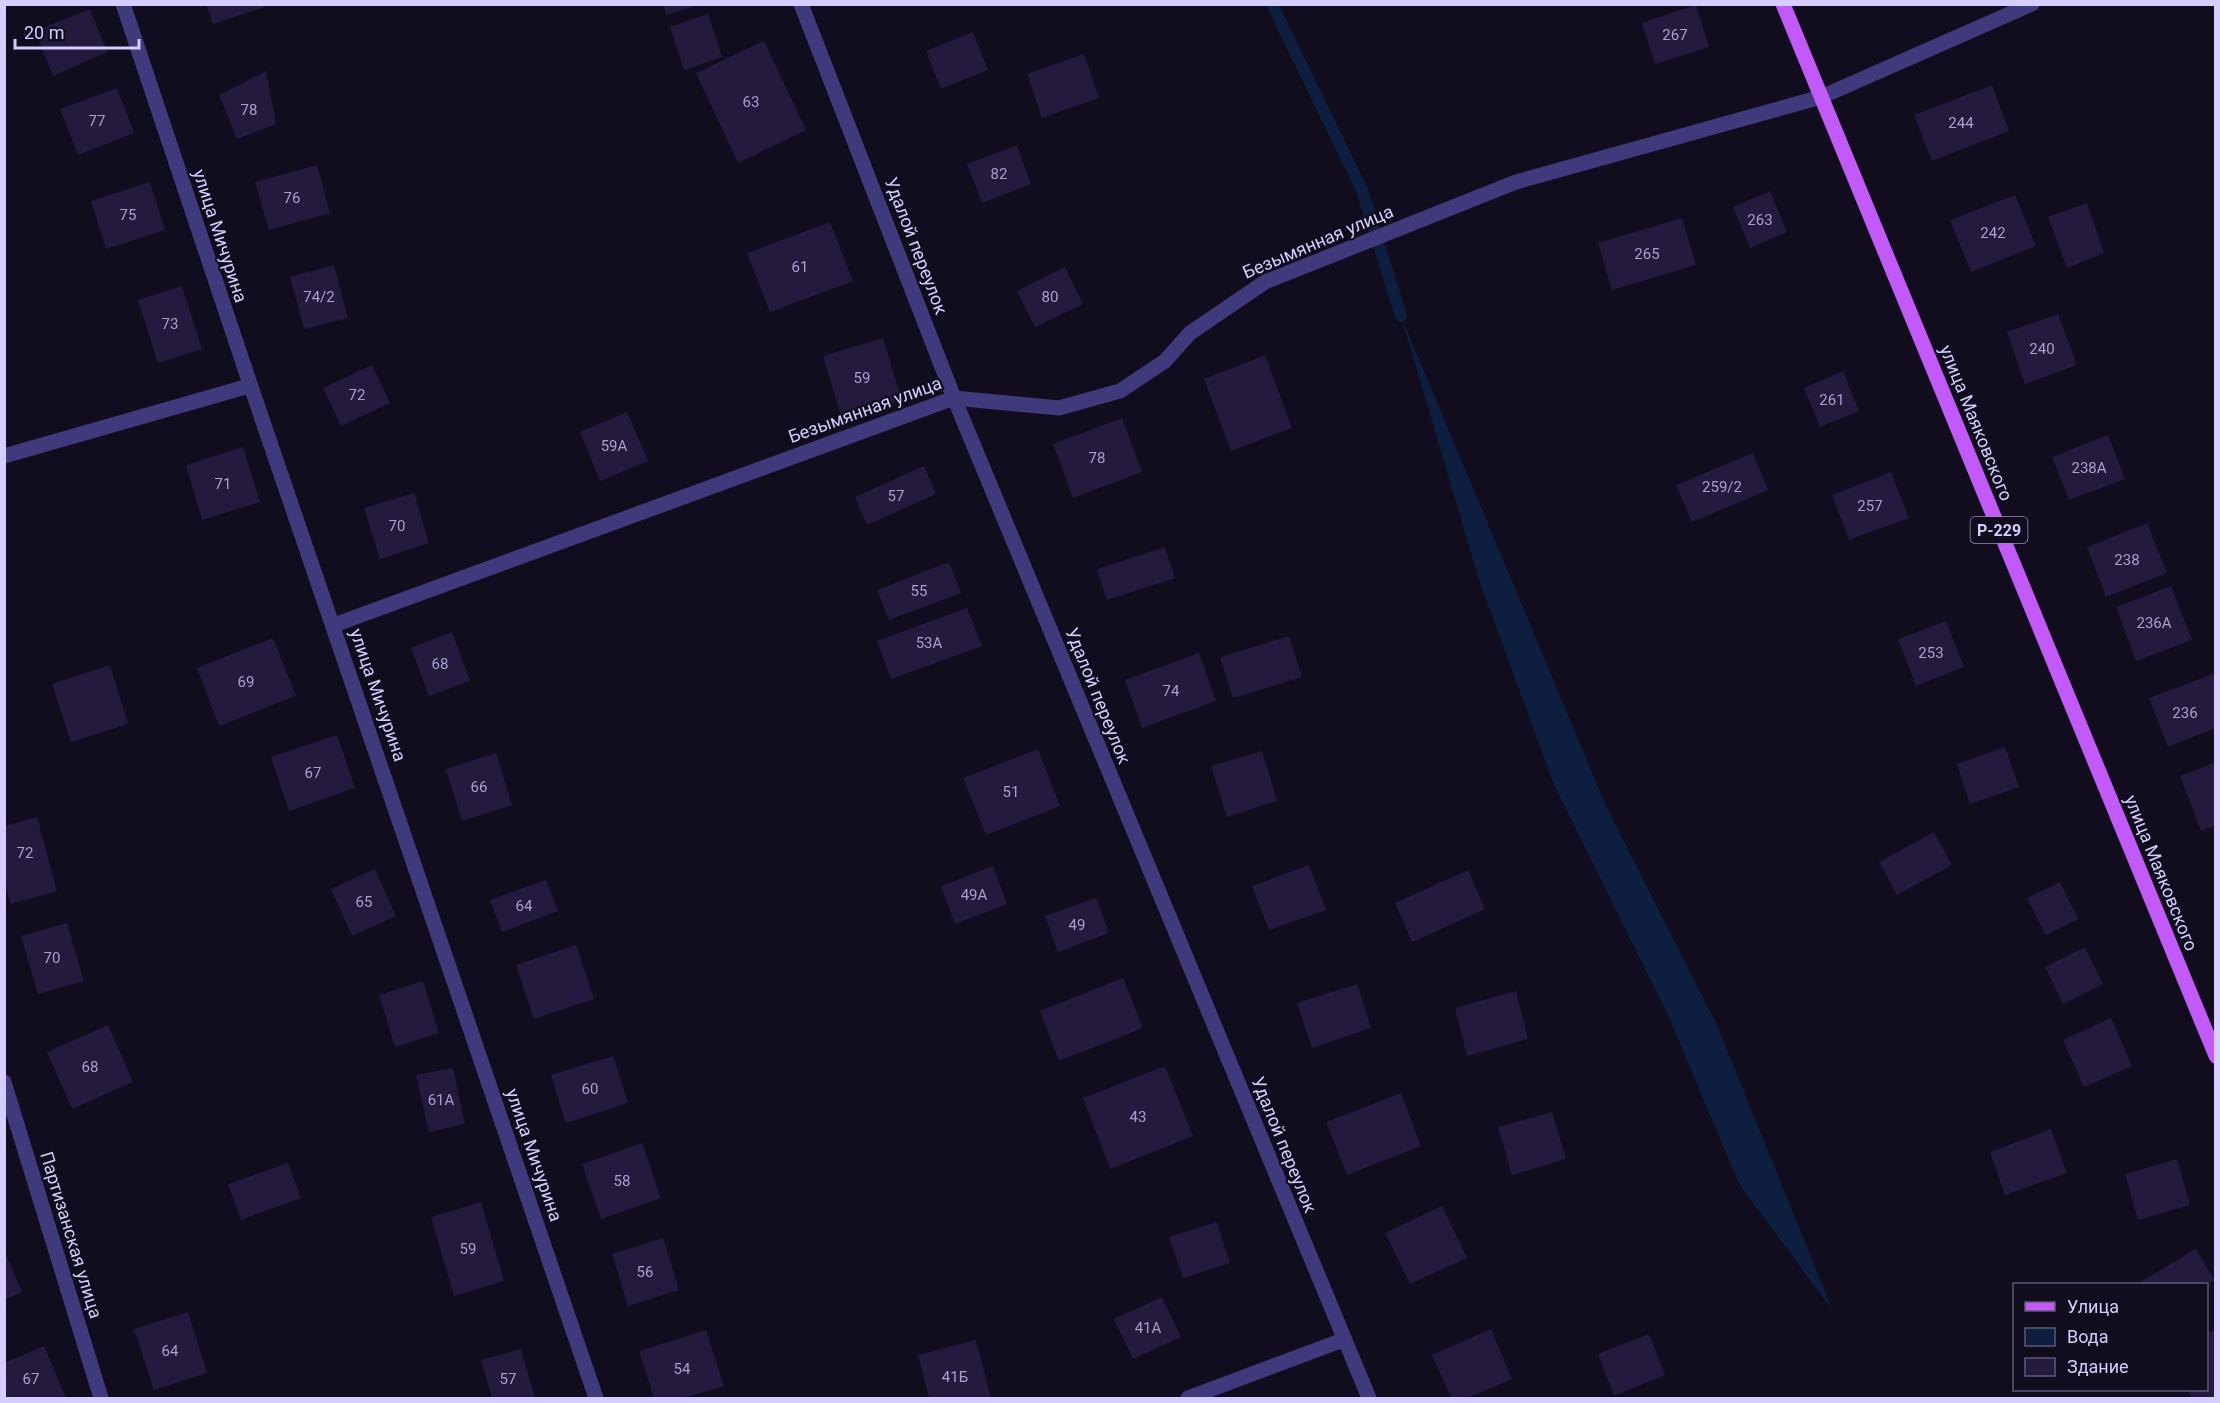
<svg xmlns="http://www.w3.org/2000/svg" width="2220" height="1403" viewBox="0 0 2220 1403" font-family="Roboto,sans-serif">
<style>
.water{fill:#0d1e3e}
.lines{fill:none;stroke-linecap:round;stroke-linejoin:round}
.stream{stroke:#0d1e3e;stroke-width:12}
.building{fill:#231a3e}
.street{stroke:#3f3a7b;stroke-width:15}
.primary{stroke:#c15af7;stroke-width:15}
.labels{text-anchor:middle;stroke-width:4.5;stroke-linejoin:round;paint-order:stroke}
.number-label{font-size:15px;fill:#a8a0cd}
.shield{fill:#110d1e;stroke:#9a93ba;stroke-width:1.5}
.shield-label{font-size:16px;font-weight:bold;fill:#d4cdfd}
.street-label{font-size:18px;fill:#d4cdfd;stroke:#110d1e}
</style>
<rect width="100%" height="100%" fill="#110d1e"/>
<polygon class="water" points="1401,316 1607,808 1717,1025 1833,1311 1739,1184 1668,1015 1554,785 1479,580"/>
<g class="lines">
<polyline class="stream" points="1272,4 1362,190 1401,316"/>
</g>
<g class="building">
<polygon points="206,4 270,4 270,5 213,24"/>
<polygon points="663,4 699,4 699,5 666,15"/>
<polygon points="1696,5 1709,47 1655,64 1642,23"/>
<polygon points="90,9 107,52 53,76 35,31"/>
<polygon points="708,14 722,57 684,70 670,27"/>
<polygon points="973,32 988,70 941,89 926,51"/>
<polygon points="764,41 806,130 738,163 696,73"/>
<polygon points="1084,54 1099,98 1042,118 1027,74"/>
<polygon points="266,71 276,124 237,139 219,95"/>
<polygon points="1992,85 2009,131 1932,161 1914,115"/>
<polygon points="117,88 134,133 78,155 60,109"/>
<polygon points="1017,145 1031,184 982,203 967,164"/>
<polygon points="317,165 330,213 269,230 255,182"/>
<polygon points="150,182 165,230 106,249 91,201"/>
<polygon points="1770,191 1787,232 1750,248 1733,207"/>
<polygon points="2015,195 2036,246 1971,272 1950,220"/>
<polygon points="2087,203 2104,253 2067,268 2048,217"/>
<polygon points="1682,218 1696,265 1612,290 1598,243"/>
<polygon points="830,222 853,281 770,312 747,253"/>
<polygon points="334,265 348,318 304,329 290,277"/>
<polygon points="1065,267 1083,304 1035,327 1017,291"/>
<polygon points="182,286 202,349 158,363 138,300"/>
<polygon points="2058,314 2077,365 2025,384 2007,332"/>
<polygon points="883,338 902,400 842,419 823,356"/>
<polygon points="1265,355 1292,428 1231,451 1204,379"/>
<polygon points="372,365 390,403 341,426 323,388"/>
<polygon points="1843,371 1859,411 1820,427 1804,388"/>
<polygon points="627,412 648,461 600,481 580,432"/>
<polygon points="1122,418 1142,472 1073,498 1053,444"/>
<polygon points="2108,435 2125,479 2069,500 2052,457"/>
<polygon points="243,447 260,502 202,520 186,465"/>
<polygon points="1753,453 1768,490 1692,522 1676,485"/>
<polygon points="924,466 936,494 867,525 855,497"/>
<polygon points="1891,472 1909,518 1849,540 1832,495"/>
<polygon points="414,493 429,543 380,559 364,508"/>
<polygon points="2147,523 2167,573 2106,597 2087,547"/>
<polygon points="1165,547 1175,578 1107,600 1097,569"/>
<polygon points="949,562 961,593 889,620 877,590"/>
<polygon points="2171,586 2192,640 2136,661 2116,607"/>
<polygon points="967,608 982,646 891,679 877,641"/>
<polygon points="1946,621 1964,667 1916,686 1898,639"/>
<polygon points="452,632 470,681 429,696 411,648"/>
<polygon points="1289,636 1302,677 1233,698 1220,657"/>
<polygon points="273,638 296,696 219,726 197,668"/>
<polygon points="1199,653 1216,701 1142,728 1125,680"/>
<polygon points="110,665 128,724 71,742 52,684"/>
<polygon points="2216,673 2216,728 2168,747 2149,698"/>
<polygon points="337,735 355,788 289,811 271,757"/>
<polygon points="2005,747 2019,787 1970,804 1957,764"/>
<polygon points="1038,749 1060,806 986,835 963,778"/>
<polygon points="1262,751 1277,801 1227,817 1211,766"/>
<polygon points="496,753 512,805 462,821 446,769"/>
<polygon points="2216,762 2216,825 2201,831 2180,776"/>
<polygon points="37,817 57,891 11,904 4,880 4,826"/>
<polygon points="1934,832 1952,865 1897,895 1879,862"/>
<polygon points="1309,865 1326,910 1269,930 1252,886"/>
<polygon points="993,866 1007,904 955,924 941,886"/>
<polygon points="375,869 396,916 352,936 331,889"/>
<polygon points="1468,870 1485,909 1412,942 1395,903"/>
<polygon points="546,880 558,911 502,932 490,900"/>
<polygon points="2060,882 2078,919 2046,935 2027,898"/>
<polygon points="1096,898 1109,933 1058,952 1045,916"/>
<polygon points="67,923 84,981 38,994 21,936"/>
<polygon points="576,945 594,999 534,1019 516,965"/>
<polygon points="2085,947 2103,984 2063,1004 2045,967"/>
<polygon points="1123,978 1143,1028 1059,1061 1040,1011"/>
<polygon points="423,981 439,1033 395,1047 379,995"/>
<polygon points="1357,984 1371,1028 1312,1048 1297,1003"/>
<polygon points="1516,991 1528,1039 1467,1056 1455,1008"/>
<polygon points="2111,1018 2132,1066 2084,1087 2063,1040"/>
<polygon points="108,1025 133,1082 72,1109 47,1052"/>
<polygon points="613,1056 628,1103 566,1123 551,1075"/>
<polygon points="1165,1066 1193,1136 1110,1169 1083,1098"/>
<polygon points="453,1068 465,1124 429,1132 416,1075"/>
<polygon points="1401,1093 1421,1146 1347,1175 1326,1122"/>
<polygon points="1552,1112 1566,1159 1512,1175 1498,1127"/>
<polygon points="2051,1129 2067,1173 2005,1195 1990,1152"/>
<polygon points="642,1143 661,1198 601,1219 582,1164"/>
<polygon points="2177,1159 2190,1205 2138,1220 2125,1174"/>
<polygon points="288,1163 301,1198 241,1220 228,1184"/>
<polygon points="481,1202 504,1281 454,1296 431,1217"/>
<polygon points="1442,1206 1467,1258 1410,1284 1385,1233"/>
<polygon points="1217,1222 1230,1263 1183,1278 1169,1237"/>
<polygon points="663,1238 679,1290 628,1306 612,1254"/>
<polygon points="2196,1249 2214,1280 2206,1284 2137,1284"/>
<polygon points="4,1250 22,1292 4,1300"/>
<polygon points="1162,1297 1181,1337 1133,1359 1114,1319"/>
<polygon points="188,1312 207,1373 154,1390 134,1329"/>
<polygon points="1491,1329 1512,1379 1467,1398 1451,1398 1432,1355"/>
<polygon points="706,1330 724,1386 684,1398 654,1398 639,1351"/>
<polygon points="2216,1330 2216,1398 2192,1398 2188,1390 2206,1390 2206,1333"/>
<polygon points="1649,1334 1665,1375 1614,1396 1598,1354"/>
<polygon points="976,1340 991,1398 929,1398 918,1355"/>
<polygon points="44,1346 66,1398 6,1398 4,1363"/>
<polygon points="521,1349 535,1398 492,1398 481,1360"/>
</g>
<g class="lines">
<g class="street">
<path d="M123,4C277,470 438,934 596,1398"/>
<polyline points="801,4 954,398 1369,1398"/>
<polyline points="4,456 249,386"/>
<polyline points="334,625 954,398 1059,408 1120,391 1165,361 1190,333 1265,282 1516,182 1821,97 2032,4"/>
<polyline points="4,1082 101,1398"/>
<polyline points="1188,1398 1343,1340"/>
</g>
<polyline class="primary" points="1783,4 2216,1056"/>
</g>
<g class="labels">
<g class="number-label">
<text x="1675" y="40">267</text>
<text x="751" y="107">63</text>
<text x="249" y="115">78</text>
<text x="97" y="126">77</text>
<text x="1961" y="128">244</text>
<text x="999" y="179">82</text>
<text x="292" y="203">76</text>
<text x="128" y="220">75</text>
<text x="1760" y="225">263</text>
<text x="1993" y="238">242</text>
<text x="1647" y="259">265</text>
<text x="800" y="272">61</text>
<text x="319" y="302">74/2</text>
<text x="1050" y="302">80</text>
<text x="170" y="329">73</text>
<text x="2042" y="354">240</text>
<text x="862" y="383">59</text>
<text x="357" y="400">72</text>
<text x="1832" y="405">261</text>
<text x="614" y="451">59А</text>
<text x="1097" y="463">78</text>
<text x="2089" y="473">238А</text>
<text x="223" y="489">71</text>
<text x="1722" y="492">259/2</text>
<text x="896" y="501">57</text>
<text x="1870" y="511">257</text>
<text x="397" y="531">70</text>
<text x="2127" y="565">238</text>
<text x="919" y="596">55</text>
<text x="2154" y="628">236А</text>
<text x="929" y="648">53А</text>
<text x="1931" y="658">253</text>
<text x="440" y="669">68</text>
<text x="246" y="687">69</text>
<text x="1171" y="696">74</text>
<text x="2185" y="718">236</text>
<text x="313" y="778">67</text>
<text x="479" y="792">66</text>
<text x="1011" y="797">51</text>
<text x="25" y="858">72</text>
<text x="974" y="900">49А</text>
<text x="364" y="907">65</text>
<text x="524" y="911">64</text>
<text x="1077" y="930">49</text>
<text x="52" y="963">70</text>
<text x="90" y="1072">68</text>
<text x="590" y="1094">60</text>
<text x="441" y="1105">61А</text>
<text x="1138" y="1122">43</text>
<text x="622" y="1186">58</text>
<text x="468" y="1254">59</text>
<text x="645" y="1277">56</text>
<text x="1148" y="1333">41А</text>
<text x="170" y="1356">64</text>
<text x="682" y="1374">54</text>
<text x="955" y="1382">41Б</text>
<text x="31" y="1384">67</text>
<text x="508" y="1384">57</text>
</g>
<rect class="shield" x="1970.5" y="517" width="57" height="26" rx="4.5"/>
<g class="shield-label">
<text x="1999" y="536">Р-229</text>
</g>
<g class="street-label">
<text transform="translate(220 236) rotate(72)" y="6">улица Мичурина</text>
<text transform="translate(1318 242) rotate(-23)" y="6">Безымянная улица</text>
<text transform="translate(916 246) rotate(69)" y="6">Удалой переулок</text>
<text transform="translate(865 410) rotate(-20)" y="6">Безымянная улица</text>
<text transform="translate(1976 423) rotate(68)" y="6">улица Маяковского</text>
<text transform="translate(378 695) rotate(71)" y="6">улица Мичурина</text>
<text transform="translate(1098 696) rotate(68)" y="6">Удалой переулок</text>
<text transform="translate(2161 873) rotate(68)" y="6">улица Маяковского</text>
<text transform="translate(1284 1145) rotate(68)" y="6">Удалой переулок</text>
<text transform="translate(534 1155) rotate(71)" y="6">улица Мичурина</text>
<text transform="translate(71 1235) rotate(73)" y="6">Партизанская улица</text>
</g>
</g>
<rect width="2220" height="1403" fill="none" stroke="#d4cdfd" stroke-width="12"/>
<rect x="2013" y="1283" width="195" height="108" fill="#110d1e" stroke="#5f5a77" stroke-width="1.5"/>
<rect x="2025" y="1302" width="30" height="9" fill="#c15af7" stroke="#5f5a77" stroke-width="1.5"/>
<text x="2067" y="1313" font-size="18" fill="#d4cdfd">Улица</text>
<rect x="2025" y="1328" width="30" height="18" fill="#0d1e3e" stroke="#5f5a77" stroke-width="1.5"/>
<text x="2067" y="1343" font-size="18" fill="#d4cdfd">Вода</text>
<rect x="2025" y="1358" width="30" height="18" fill="#231a3e" stroke="#5f5a77" stroke-width="1.5"/>
<text x="2067" y="1373" font-size="18" fill="#d4cdfd">Здание</text>
<path d="M15 39v9h124v-9" fill="none" stroke="#d4cdfd" stroke-width="3"/>
<text x="24" y="39" font-size="18" fill="#d4cdfd" stroke="#110d1e" stroke-width="4.5" paint-order="stroke">20 m</text>
</svg>
